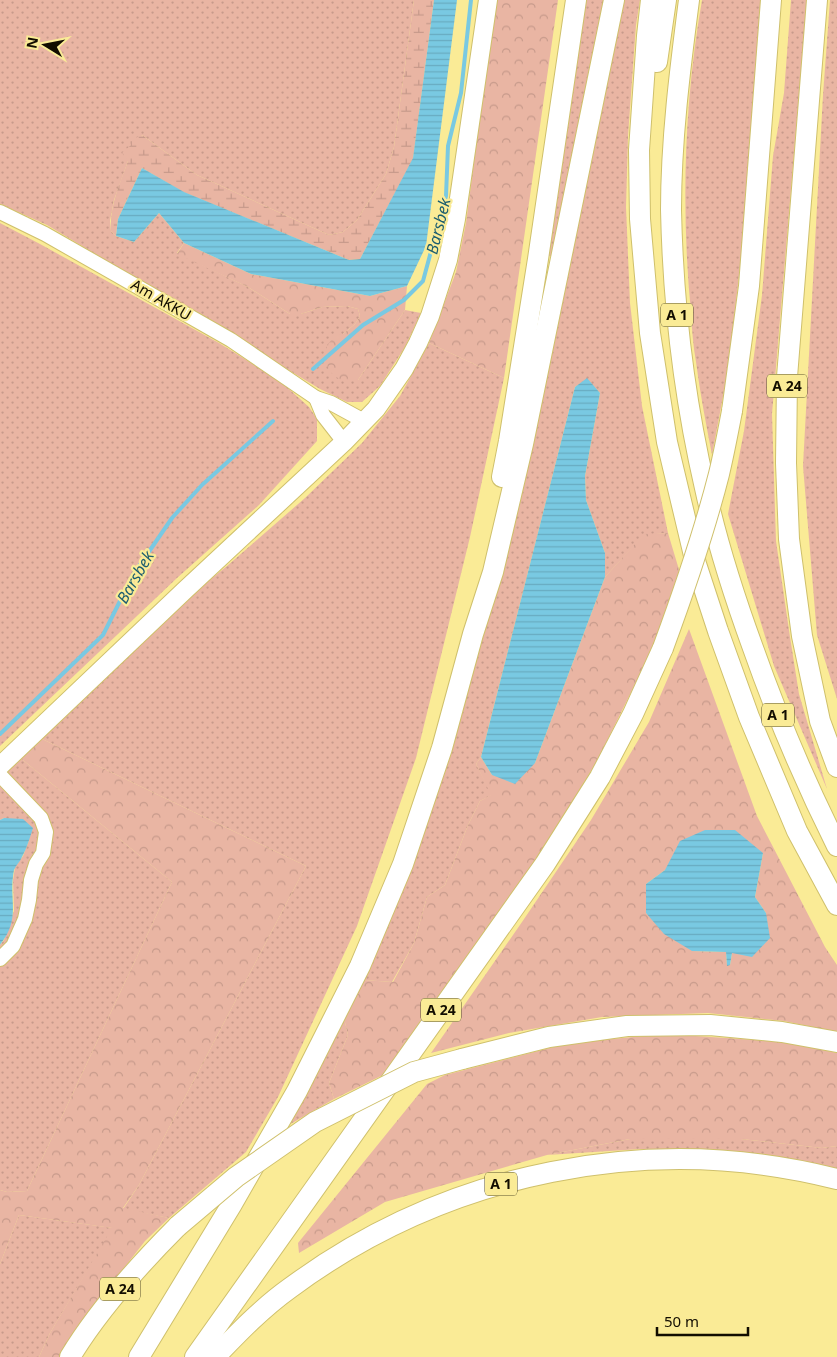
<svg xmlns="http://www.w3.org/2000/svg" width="837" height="1357" viewBox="0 0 837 1357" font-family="'Noto Sans',sans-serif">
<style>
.grass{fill:url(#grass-dots)}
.forest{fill:url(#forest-crowns);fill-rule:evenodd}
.wetland{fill:url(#wetland-marsh)}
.water{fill:url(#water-rules)}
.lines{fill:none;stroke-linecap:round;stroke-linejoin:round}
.stream{stroke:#79c9e2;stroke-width:4}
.minor-casing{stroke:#cfc06c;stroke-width:16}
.major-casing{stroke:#cfc06c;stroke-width:20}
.highway-casing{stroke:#cfc06c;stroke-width:22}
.minor{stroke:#fff;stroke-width:14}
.major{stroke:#fff;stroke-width:18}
.highway{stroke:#fff;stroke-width:20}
.highway-bridge-casing{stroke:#cfc06c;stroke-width:22;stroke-linecap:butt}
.highway-bridge{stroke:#fff;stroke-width:20}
.labels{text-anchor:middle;stroke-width:4.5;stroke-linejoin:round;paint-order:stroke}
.shield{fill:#faeb96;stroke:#58502d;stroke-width:1}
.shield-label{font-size:14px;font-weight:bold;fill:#120d00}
.street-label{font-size:15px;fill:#120d00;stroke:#faeb96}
.water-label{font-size:16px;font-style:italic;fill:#1c5d6f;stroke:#faeb96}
</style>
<defs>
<pattern id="grass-dots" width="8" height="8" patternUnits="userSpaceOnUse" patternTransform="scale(1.25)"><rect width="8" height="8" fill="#e9b5a3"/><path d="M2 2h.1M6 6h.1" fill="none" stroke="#c79a8b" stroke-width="1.8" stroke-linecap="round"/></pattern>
<pattern id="forest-crowns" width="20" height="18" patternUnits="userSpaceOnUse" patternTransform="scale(1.25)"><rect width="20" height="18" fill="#e9b5a3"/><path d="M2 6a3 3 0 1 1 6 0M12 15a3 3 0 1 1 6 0" fill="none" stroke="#c79a8b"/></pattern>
<pattern id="wetland-marsh" width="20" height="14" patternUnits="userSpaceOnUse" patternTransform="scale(1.25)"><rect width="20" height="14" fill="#e9b5a3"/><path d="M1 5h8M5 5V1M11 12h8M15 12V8" fill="none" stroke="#c79a8b"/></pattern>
<pattern id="water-rules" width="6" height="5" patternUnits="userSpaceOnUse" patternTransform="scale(1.25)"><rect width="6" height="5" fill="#79c9e2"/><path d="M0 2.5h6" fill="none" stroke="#68abc0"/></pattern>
</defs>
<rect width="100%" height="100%" fill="#faeb96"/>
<g class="grass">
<polygon points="0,0 414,0 394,147 386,174 357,220 343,232 329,235 197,175 142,135 131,145 128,161 114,200 110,221 111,231 116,236 134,242 159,213 184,243 177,253 248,287 290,314 301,314 322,307 347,306 358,309 360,316 355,324 343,334 358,380 405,310 421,313 405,347 380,386 362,402 347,402 320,389 47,225 0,204"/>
<polygon points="585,0 605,0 551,256 548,256"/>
<polygon points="619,0 640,0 636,25 628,136 626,207 630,303 642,406 668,533 644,535 605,577 605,553 586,500 585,476 600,393 587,379 575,387 481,757 476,764 492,795 480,801 468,825 445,885 427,897 414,943 392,982 363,980 395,905 438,792 490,608"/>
<path d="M702,0H761L741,258L728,370L712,455C706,424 700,393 696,362C693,346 692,329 691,313C681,209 684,103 702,0Z"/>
<polygon points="791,0 807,0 772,414 776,541 790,637 799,694 827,789 774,666 728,514 744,431 762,295 773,156 784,93"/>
<polygon points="830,0 837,0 837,699 817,635 803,466 823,95"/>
<polygon points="0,223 40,244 219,343 280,381 309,407 317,419 317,441 259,505 177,578 0,746"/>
<polygon points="429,343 504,378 470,537 416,758 357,926 278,1097 246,1152 169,1218 123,1209 139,1185 306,866 38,737 160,620 227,566 305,498 362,443 400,396"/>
<polygon points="18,756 172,882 27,1191 7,1192 0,1190 0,945 4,940 14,911 13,880 15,867 23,856 29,840 4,818 0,820 0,774"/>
<polygon points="344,1018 348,1035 329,1083 334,1099 287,1126"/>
<polygon points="630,1139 741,1139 822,1148 837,1146 837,1171 702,1151 641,1149 547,1155"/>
<polygon points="19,1215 113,1228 50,1333 39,1357 0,1357 0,1264"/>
</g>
<g class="forest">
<polygon points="495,0 558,0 504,378 429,343 456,272 466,223"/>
<path d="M184,243L251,274L370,296L407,286L405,310L358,380L345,382C324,371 327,367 327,345L336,335L343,334L355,324L360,316L358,309L347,306L322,307L301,314H290L248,287L177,254Z"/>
<polygon points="668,533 680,573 651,652 597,761 537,860 383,1075 334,1099 329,1083 348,1035 344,1018 363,980 393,982 414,943 427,897 445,885 468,825 480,801 491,795 476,764 481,757 492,775 535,763 605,577 644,534"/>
<path d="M689,629L757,816L825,947L837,965V1032L784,1021L708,1013L602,1017L509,1033L431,1053L522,922L591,820L649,722ZM763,853L755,897L766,913L732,953L730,965H727L726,952L693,951L646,913V884L665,870Z"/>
<polygon points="38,737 306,866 139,1185 123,1208 169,1218 145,1241 75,1331 60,1357 39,1357 50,1333 112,1228 19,1215 0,1264 0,1190 7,1192 27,1191 172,882 18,756"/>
<polygon points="665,1034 787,1042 837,1053 837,1146 822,1148 741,1139 630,1139 547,1155 385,1202 299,1253 298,1243 427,1084 445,1075 569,1043"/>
</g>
<path class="wetland" d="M414,0H434L413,159L360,259L349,260L183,192L142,168L118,219L116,236L111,231C109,207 120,183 128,161L122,153L131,145L129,141L142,135L197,175L329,235L343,232L357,220L386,174L394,147Z"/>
<g class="water">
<polygon points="434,0 457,0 426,246 407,286 370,296 251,274 184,243 159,213 134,242 116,236 118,219 142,168 184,192 349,260 360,259 413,158"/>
<polygon points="587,378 600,393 585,476 586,500 605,553 605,577 535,763 515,784 492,775 481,757 575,387"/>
<path d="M4,818L23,819L33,828C30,837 27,848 22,857C20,862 16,865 14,870C8,900 22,917 0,945V820Z"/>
<polygon points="705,830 735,830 763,853 755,897 766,913 770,938 752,957 732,953 730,965 727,966 726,952 692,951 664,934 646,913 646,884 665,870 680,841"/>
</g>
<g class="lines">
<g class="stream">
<polyline points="313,369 363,325 404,300 423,281 446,196 448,146 461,93 471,0"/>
<polyline points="0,734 103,635 133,575 172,518 202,485 273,421"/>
</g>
<g class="minor-casing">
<g id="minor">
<polyline points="0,212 45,234 231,340 316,398 331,403 364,421"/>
<polyline points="316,398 323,415 344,442"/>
<polyline points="0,775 41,818 46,832 43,853 36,864 31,880 29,900 25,919 13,946 0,959"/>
</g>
</g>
<g class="major-casing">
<polyline id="major" points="0,766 184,591 344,442 376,409 404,369 418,343 430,316 448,260 456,219 488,0"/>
</g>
<g class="highway-casing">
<g id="highway">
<polyline points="651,0 647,36 639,150 640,219 650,333 667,442 696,564 718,631 749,717 797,831 837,905"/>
<path d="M689,0C680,69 671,140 671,210C673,303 684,397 705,488C717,543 734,596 753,648C777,716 805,782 837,846"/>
<polyline points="817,0 787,377 786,463 789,539 802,636 820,721 837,767"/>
<polyline points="657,62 666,0"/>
<polyline points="732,411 749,286 771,0"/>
<polyline points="502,477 509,441 538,259 576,0"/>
<polyline points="462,1059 549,1037 627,1026 710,1025 782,1032 837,1042"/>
<path d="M70,1357C99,1309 138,1266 178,1226"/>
<polyline points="139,1357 232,1204 297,1091 360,966 403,864 442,748 473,634 493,572 523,444 614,0"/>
<polyline points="195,1357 545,864 600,777 633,714 663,648"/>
<path d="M215,1357C238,1333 262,1308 290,1288C447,1172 648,1131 837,1179"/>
</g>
</g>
<use href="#minor" class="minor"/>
<use href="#major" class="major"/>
<use href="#highway" class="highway"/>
<g class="highway-bridge-casing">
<g id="highway-bridge">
<path d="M663,648C684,591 704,533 719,474C724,453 728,432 732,411"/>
<polyline points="178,1226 236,1177 315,1122 414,1072 462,1059"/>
</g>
</g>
<use href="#highway-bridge" class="highway-bridge"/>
</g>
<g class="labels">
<g class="shield">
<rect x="661" y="303.5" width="32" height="23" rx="4"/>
<rect x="767" y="374.5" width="40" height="23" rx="4"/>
<rect x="762" y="703.5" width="32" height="23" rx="4"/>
<rect x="421" y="998.5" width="40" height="23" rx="4"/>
<rect x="485" y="1172.5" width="32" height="23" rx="4"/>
<rect x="100" y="1277.5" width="40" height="23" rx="4"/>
</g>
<g class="shield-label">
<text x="677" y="320">A 1</text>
<text x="787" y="391">A 24</text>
<text x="778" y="720">A 1</text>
<text x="441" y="1015">A 24</text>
<text x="501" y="1189">A 1</text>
<text x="120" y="1294">A 24</text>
</g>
<g class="street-label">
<text transform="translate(161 300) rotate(30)" y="5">Am AKKU</text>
</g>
<g class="water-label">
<text transform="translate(438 226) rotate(-76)" y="6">Barsbek</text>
<text transform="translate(135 577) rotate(-60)" y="6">Barsbek</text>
</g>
</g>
<g transform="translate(45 45) rotate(280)" stroke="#faeb96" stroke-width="4" paint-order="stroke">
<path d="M0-4L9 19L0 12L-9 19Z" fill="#120d00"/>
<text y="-8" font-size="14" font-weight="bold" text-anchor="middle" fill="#120d00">N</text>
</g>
<path d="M657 1327v8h91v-8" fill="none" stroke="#120d00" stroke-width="2.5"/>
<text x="664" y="1327" font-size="15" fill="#120d00" stroke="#faeb96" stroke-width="4" paint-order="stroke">50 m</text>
</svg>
